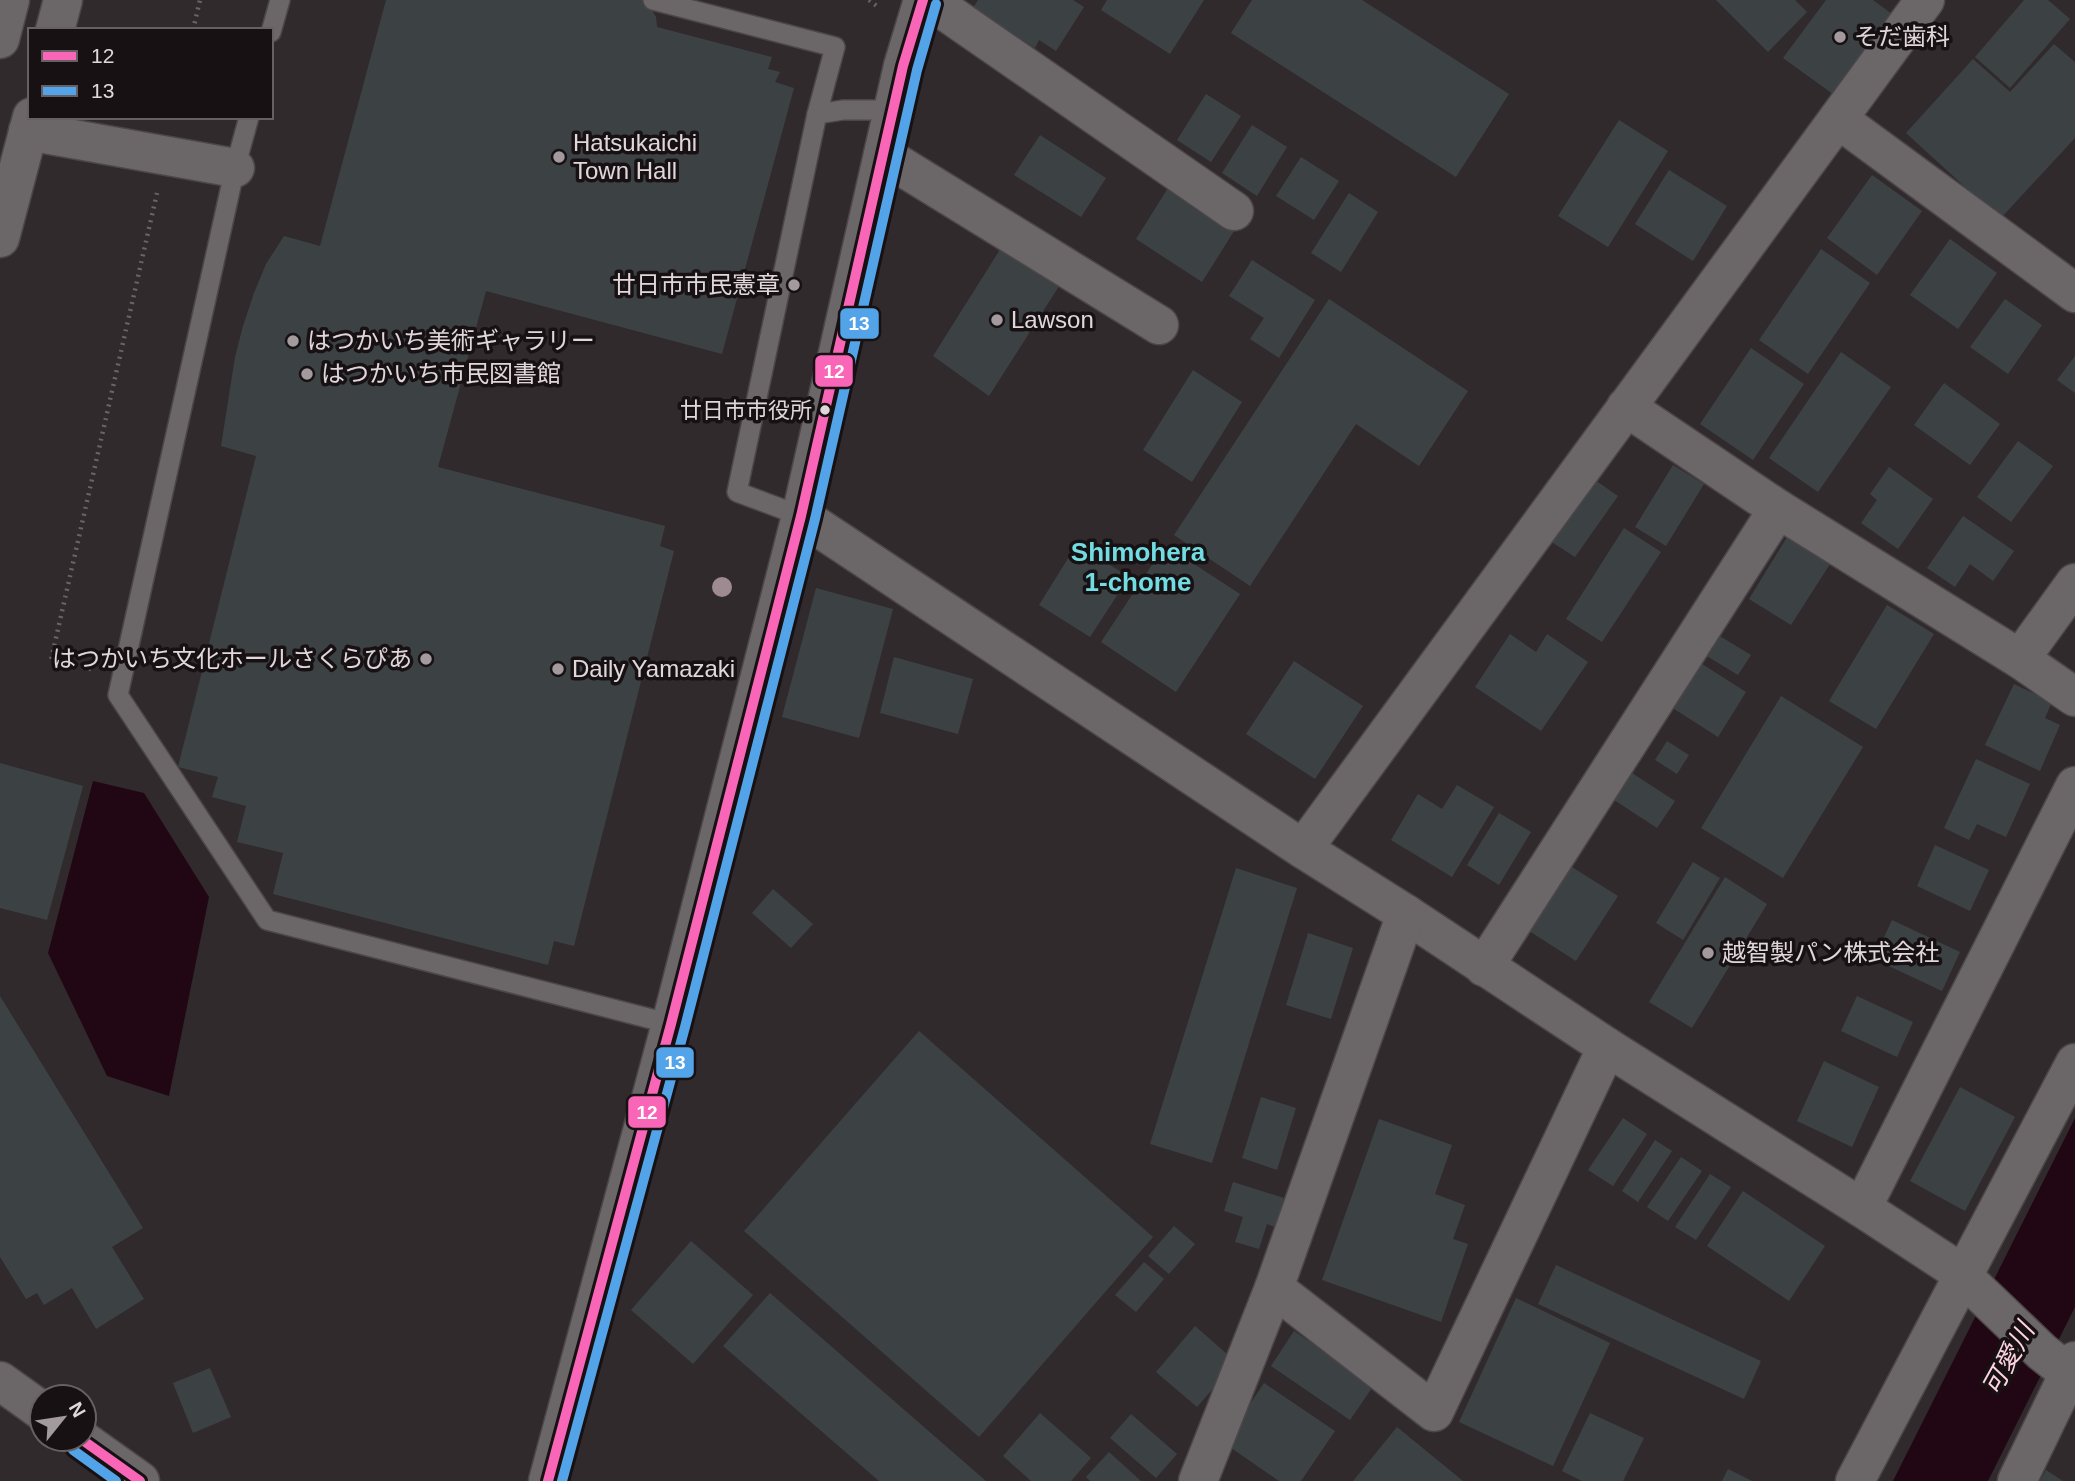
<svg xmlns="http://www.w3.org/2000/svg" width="2075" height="1481" viewBox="0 0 2075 1481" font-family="Helvetica,'Noto Sans JP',sans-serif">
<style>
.water{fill:#210713}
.building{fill:#3c4244}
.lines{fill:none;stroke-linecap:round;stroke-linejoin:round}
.service-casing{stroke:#4c4648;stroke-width:22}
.minor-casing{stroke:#4c4648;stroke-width:41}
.tertiary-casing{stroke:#4c4648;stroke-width:41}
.secondary-casing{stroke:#4c4648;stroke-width:41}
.path{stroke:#696466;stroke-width:4.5;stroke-dasharray:2 5;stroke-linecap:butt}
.service{stroke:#6b6668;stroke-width:19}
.minor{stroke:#6b6668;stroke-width:38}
.tertiary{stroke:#6b6668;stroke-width:38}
.secondary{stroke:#6b6668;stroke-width:38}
.bus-1-casing{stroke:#171113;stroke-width:16}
.bus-2-casing{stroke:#171113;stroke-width:16}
.bus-1{stroke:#fa66b7;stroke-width:10}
.bus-2{stroke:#53a3e8;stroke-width:10}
.tree{fill:#9e8b92}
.poi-dot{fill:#a29a9d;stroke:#171113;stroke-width:2.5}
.bus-dot{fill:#e0d7da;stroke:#171113;stroke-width:2.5}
.labels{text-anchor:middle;stroke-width:7;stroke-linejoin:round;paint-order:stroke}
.bus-label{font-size:22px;fill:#e0d7da;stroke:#171113;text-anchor:end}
.poi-label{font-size:24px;fill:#e0d7da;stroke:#171113;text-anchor:start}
.neighbourhood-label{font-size:26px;font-weight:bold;fill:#71dde3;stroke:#171113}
.water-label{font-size:26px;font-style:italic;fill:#ffd4e3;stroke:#171113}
.line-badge{stroke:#171113;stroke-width:2.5}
.badge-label{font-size:19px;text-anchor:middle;font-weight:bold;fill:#fff}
</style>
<rect width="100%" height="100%" fill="#302a2c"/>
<g class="water">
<polygon points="93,781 144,793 209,897 169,1096 107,1076 48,953"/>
<polygon points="2075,1118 2075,1307 1988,1481 1893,1481"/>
</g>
<g class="building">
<polygon points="386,0 646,0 656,17 657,27 772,57 768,69 780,72 775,82 794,88 722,354 486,291 438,467 665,526 660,546 674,551 574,946 554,941 548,965 273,894 283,853 237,842 246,806 212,797 218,777 178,767 256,456 221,446 235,357 243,326 254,293 266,264 284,236 320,246"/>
<polygon points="978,0 1073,0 1084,7 1056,51 1039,40 1035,48 973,8"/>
<polygon points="1107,0 1204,0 1170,54 1101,10"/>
<polygon points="1252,0 1362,0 1509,94 1456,177 1231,33"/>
<polygon points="1716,0 1795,0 1807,12 1768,52"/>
<polygon points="1826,0 1873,0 1896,17 1837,97 1783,58"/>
<polygon points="2024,0 2048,0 2070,19 2010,88 1975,57"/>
<polygon points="2054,44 2075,62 2075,138 2000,219 1906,133 1973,59 2010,92"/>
<polygon points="1206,94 1241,116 1211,162 1177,140"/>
<polygon points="1619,120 1668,151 1608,247 1558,216"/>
<polygon points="1252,125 1287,147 1257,196 1222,173"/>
<polygon points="1040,135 1106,178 1081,217 1014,175"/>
<polygon points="1301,157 1339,181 1314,220 1276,196"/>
<polygon points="1669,170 1727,206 1693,261 1635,224"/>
<polygon points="1872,175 1922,211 1877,275 1827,238"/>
<polygon points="1168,188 1234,231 1202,282 1136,239"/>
<polygon points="1349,193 1378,212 1341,272 1311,253"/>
<polygon points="1950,239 1997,273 1958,329 1910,295"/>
<polygon points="1001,248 1061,283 989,396 933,356"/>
<polygon points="1821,249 1870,283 1808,374 1759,340"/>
<polygon points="1252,260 1315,300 1279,358 1250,339 1264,318 1229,296"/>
<polygon points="1329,299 1468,391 1419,466 1356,424 1250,586 1174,535"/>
<polygon points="2005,299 2042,325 2008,374 1970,347"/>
<polygon points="1751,348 1804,384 1753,460 1700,424"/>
<polygon points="1841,352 1891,387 1818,492 1769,458"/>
<polygon points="2075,356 2075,393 2057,380"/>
<polygon points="1193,370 1242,402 1192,482 1143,450"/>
<polygon points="1944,383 2000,424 1970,465 1914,425"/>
<polygon points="2018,441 2053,466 2011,522 1977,497"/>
<polygon points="1673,465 1704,484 1666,546 1635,527"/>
<polygon points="1889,467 1933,499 1898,549 1861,523 1877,500 1870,494"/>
<polygon points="1592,478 1618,496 1575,557 1550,541"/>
<polygon points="1963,516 2014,551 1993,581 1970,564 1955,587 1927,568"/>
<polygon points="1624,528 1661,552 1602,642 1566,619"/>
<polygon points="1787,537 1830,564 1791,625 1749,599"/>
<polygon points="1077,544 1129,577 1090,637 1039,605"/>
<polygon points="1165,545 1240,594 1176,692 1101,642"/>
<polygon points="816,588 893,609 859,738 782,717"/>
<polygon points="1887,605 1934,634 1876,729 1829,701"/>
<polygon points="1510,634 1536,652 1547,634 1588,662 1541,731 1475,687"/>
<polygon points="1718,635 1751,655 1738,675 1705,655"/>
<polygon points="894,657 973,679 958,734 880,713"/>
<polygon points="1294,661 1363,706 1315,779 1246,734"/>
<polygon points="1699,662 1746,692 1718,737 1671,707"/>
<polygon points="2014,684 2052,702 2045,718 2060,725 2040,771 1985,745"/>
<polygon points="1781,696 1863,747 1783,878 1701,828"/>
<polygon points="1667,741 1689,755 1677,774 1655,760"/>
<polygon points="1976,759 2030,784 2006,837 1977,824 1969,840 1944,828"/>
<polygon points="0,763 83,786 47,920 0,908"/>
<polygon points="1629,771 1675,801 1657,828 1611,798"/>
<polygon points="1457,785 1494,807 1452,877 1391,840 1418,794 1442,809"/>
<polygon points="1499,813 1531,832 1499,885 1467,865"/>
<polygon points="1935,845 1989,870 1970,911 1917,886"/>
<polygon points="1693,862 1720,878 1683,940 1656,923"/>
<polygon points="1567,864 1618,896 1576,961 1526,929"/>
<polygon points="1236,868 1297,888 1212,1163 1150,1144"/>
<polygon points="1725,877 1767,904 1692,1028 1649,1002"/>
<polygon points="773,889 813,924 791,948 752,913"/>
<polygon points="1892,920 1960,952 1942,991 1874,959"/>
<polygon points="1308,933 1353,948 1331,1019 1286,1005"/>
<polygon points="0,996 143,1228 112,1247 144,1299 96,1329 72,1288 44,1305 37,1293 26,1299 0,1257"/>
<polygon points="1857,996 1913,1022 1897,1057 1841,1031"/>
<polygon points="919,1031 1153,1237 979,1437 744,1231"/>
<polygon points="1824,1061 1879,1087 1852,1147 1797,1121"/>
<polygon points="1960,1087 2015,1117 1965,1211 1910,1181"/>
<polygon points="1261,1097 1296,1108 1277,1170 1242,1158"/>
<polygon points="1623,1118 1647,1134 1613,1186 1588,1170"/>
<polygon points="1379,1119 1452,1145 1435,1194 1465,1205 1453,1239 1468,1244 1441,1322 1322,1280"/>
<polygon points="1655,1140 1672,1151 1638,1202 1622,1191"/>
<polygon points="1681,1157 1702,1171 1668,1221 1647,1207"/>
<polygon points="1710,1174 1731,1187 1696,1240 1675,1227"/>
<polygon points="1233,1182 1284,1198 1275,1227 1267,1224 1259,1249 1235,1242 1243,1217 1224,1211"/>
<polygon points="1743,1191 1825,1246 1789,1301 1707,1246"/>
<polygon points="1174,1226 1195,1244 1169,1274 1148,1256"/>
<polygon points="691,1241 753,1295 693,1364 631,1310"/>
<polygon points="1144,1262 1164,1279 1136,1312 1115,1295"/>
<polygon points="1556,1265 1761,1361 1744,1399 1538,1304"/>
<polygon points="770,1293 986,1481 879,1481 723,1346"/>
<polygon points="1516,1298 1610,1343 1553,1466 1459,1422"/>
<polygon points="1195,1326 1236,1362 1197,1407 1156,1372"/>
<polygon points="1294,1331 1374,1385 1350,1420 1271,1366"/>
<polygon points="210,1368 231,1417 193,1433 173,1383"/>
<polygon points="1264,1383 1335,1431 1301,1481 1279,1481 1224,1443"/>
<polygon points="1040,1413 1091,1458 1071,1481 1031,1481 1003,1456"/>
<polygon points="1590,1413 1644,1438 1623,1481 1582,1481 1562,1471"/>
<polygon points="1131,1414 1177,1454 1156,1478 1110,1438"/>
<polygon points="1397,1427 1463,1481 1353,1481"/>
<polygon points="1109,1452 1141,1481 1090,1481 1086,1477"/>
<polygon points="1728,1469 1752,1481 1722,1481"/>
<polygon points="2046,1470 2063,1481 2040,1481"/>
</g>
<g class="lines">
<g class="service-casing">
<g id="service">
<polyline points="653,0 835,47 817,114 737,492 801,516"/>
<polyline points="271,32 280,0"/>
<polyline points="817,114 843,110 893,110"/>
<polyline points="249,117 235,168 118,695 267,920 671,1024"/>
</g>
</g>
<g class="minor-casing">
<g id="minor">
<polyline points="929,0 1234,211"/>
<polyline points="1838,119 2075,293"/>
<polyline points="28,131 235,168"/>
<polyline points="883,155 1159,325"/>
<polyline points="1626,407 1778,509 2020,659 2075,697"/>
<polyline points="801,516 1303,849 1406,914 1607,1047 1862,1208 1963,1274 1973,1286 2042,1352 2075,1378"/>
<polyline points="2020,659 2075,583"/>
<polyline points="1303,849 1925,0"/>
<polyline points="1484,967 1778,509"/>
<polyline points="1862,1208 2075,786"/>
<polyline points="1274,1288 1434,1412 1607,1047"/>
<polyline points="1198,1481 1274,1288 1406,914"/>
<polyline points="1855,1481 2075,1063"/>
<polyline points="2017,1481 2075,1361"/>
</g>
</g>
<g class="tertiary-casing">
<g id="tertiary">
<polyline points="0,1381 42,1411"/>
<polyline points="81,1439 140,1481"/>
<polyline points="548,1481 671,1024 801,516 903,66 923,0"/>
</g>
</g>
<g class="secondary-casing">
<g id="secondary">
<polyline points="55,30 63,0"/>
<polyline points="0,39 10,0"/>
<polyline points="0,238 32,117"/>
</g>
</g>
<g class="path">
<polyline points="869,0 878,7"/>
<polyline points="193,30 200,0"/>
<polyline points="91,669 51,660 157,193"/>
</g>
<use href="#service" class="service"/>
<use href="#minor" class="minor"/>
<use href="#tertiary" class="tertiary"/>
<use href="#secondary" class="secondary"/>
<g class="bus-1-casing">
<g id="bus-1">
<polyline points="81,1439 140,1481"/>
<polyline points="548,1481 671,1024 801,516 903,66 923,0"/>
</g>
</g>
<g class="bus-2-casing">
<g id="bus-2">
<polyline points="73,1450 116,1481"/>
<polyline points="562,1481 685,1027 815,519 917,70 936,4"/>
</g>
</g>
<use href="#bus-1" class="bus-1"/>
<use href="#bus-2" class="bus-2"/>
</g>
<circle class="tree" cx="722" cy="587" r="10"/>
<g class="poi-dot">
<circle cx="1840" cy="37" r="7"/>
<circle cx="559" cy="157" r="7"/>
<circle cx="794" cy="285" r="7"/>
<circle cx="997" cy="320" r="7"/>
<circle cx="293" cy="341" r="7"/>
<circle cx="307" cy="374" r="7"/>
<circle cx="426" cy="659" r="7"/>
<circle cx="558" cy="669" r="7"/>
<circle cx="1708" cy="953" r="7"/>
</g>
<circle class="bus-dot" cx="825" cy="410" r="6"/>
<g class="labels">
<g class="bus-label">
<text x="812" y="418">廿日市市役所</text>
</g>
<g class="poi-label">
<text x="1854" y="45">そだ歯科</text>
<text x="573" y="151">Hatsukaichi<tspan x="573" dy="28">Town Hall</tspan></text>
<text x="780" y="293" text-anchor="end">廿日市市民憲章</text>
<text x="1011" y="328">Lawson</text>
<text x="307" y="349">はつかいち美術ギャラリー</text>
<text x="321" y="382">はつかいち市民図書館</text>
<text x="412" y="667" text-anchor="end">はつかいち文化ホールさくらぴあ</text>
<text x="572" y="677">Daily Yamazaki</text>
<text x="1722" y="961">越智製パン株式会社</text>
</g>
<g class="neighbourhood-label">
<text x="1138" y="561">Shimohera<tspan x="1138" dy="30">1-chome</tspan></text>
</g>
<g class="water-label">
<text transform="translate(2008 1359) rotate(-61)" y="9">可愛川</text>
</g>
</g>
<g class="line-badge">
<rect x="839" y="307" width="41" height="33" rx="7" fill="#53a3e8"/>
<rect x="814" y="354" width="40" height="34" rx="7" fill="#fa66b7"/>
<rect x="655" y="1046" width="40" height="33" rx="7" fill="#53a3e8"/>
<rect x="627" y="1095" width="40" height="34" rx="7" fill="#fa66b7"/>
</g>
<g class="badge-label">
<text x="859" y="330">13</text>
<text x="834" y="378">12</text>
<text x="675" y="1069">13</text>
<text x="647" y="1119">12</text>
</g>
<rect x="28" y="28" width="245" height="91" fill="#171113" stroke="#676063" stroke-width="2"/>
<rect x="42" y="51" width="35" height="10" fill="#fa66b7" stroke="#676063" stroke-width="2"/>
<text x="91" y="63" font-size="21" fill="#e0d7da">12</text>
<rect x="42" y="86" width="35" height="10" fill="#53a3e8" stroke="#676063" stroke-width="2"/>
<text x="91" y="98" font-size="21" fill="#e0d7da">13</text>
<g transform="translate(63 1418) rotate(60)"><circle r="33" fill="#171113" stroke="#676063" stroke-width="2"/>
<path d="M0-5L12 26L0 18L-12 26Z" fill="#a29a9d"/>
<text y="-10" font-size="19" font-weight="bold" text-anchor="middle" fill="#e0d7da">N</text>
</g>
</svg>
